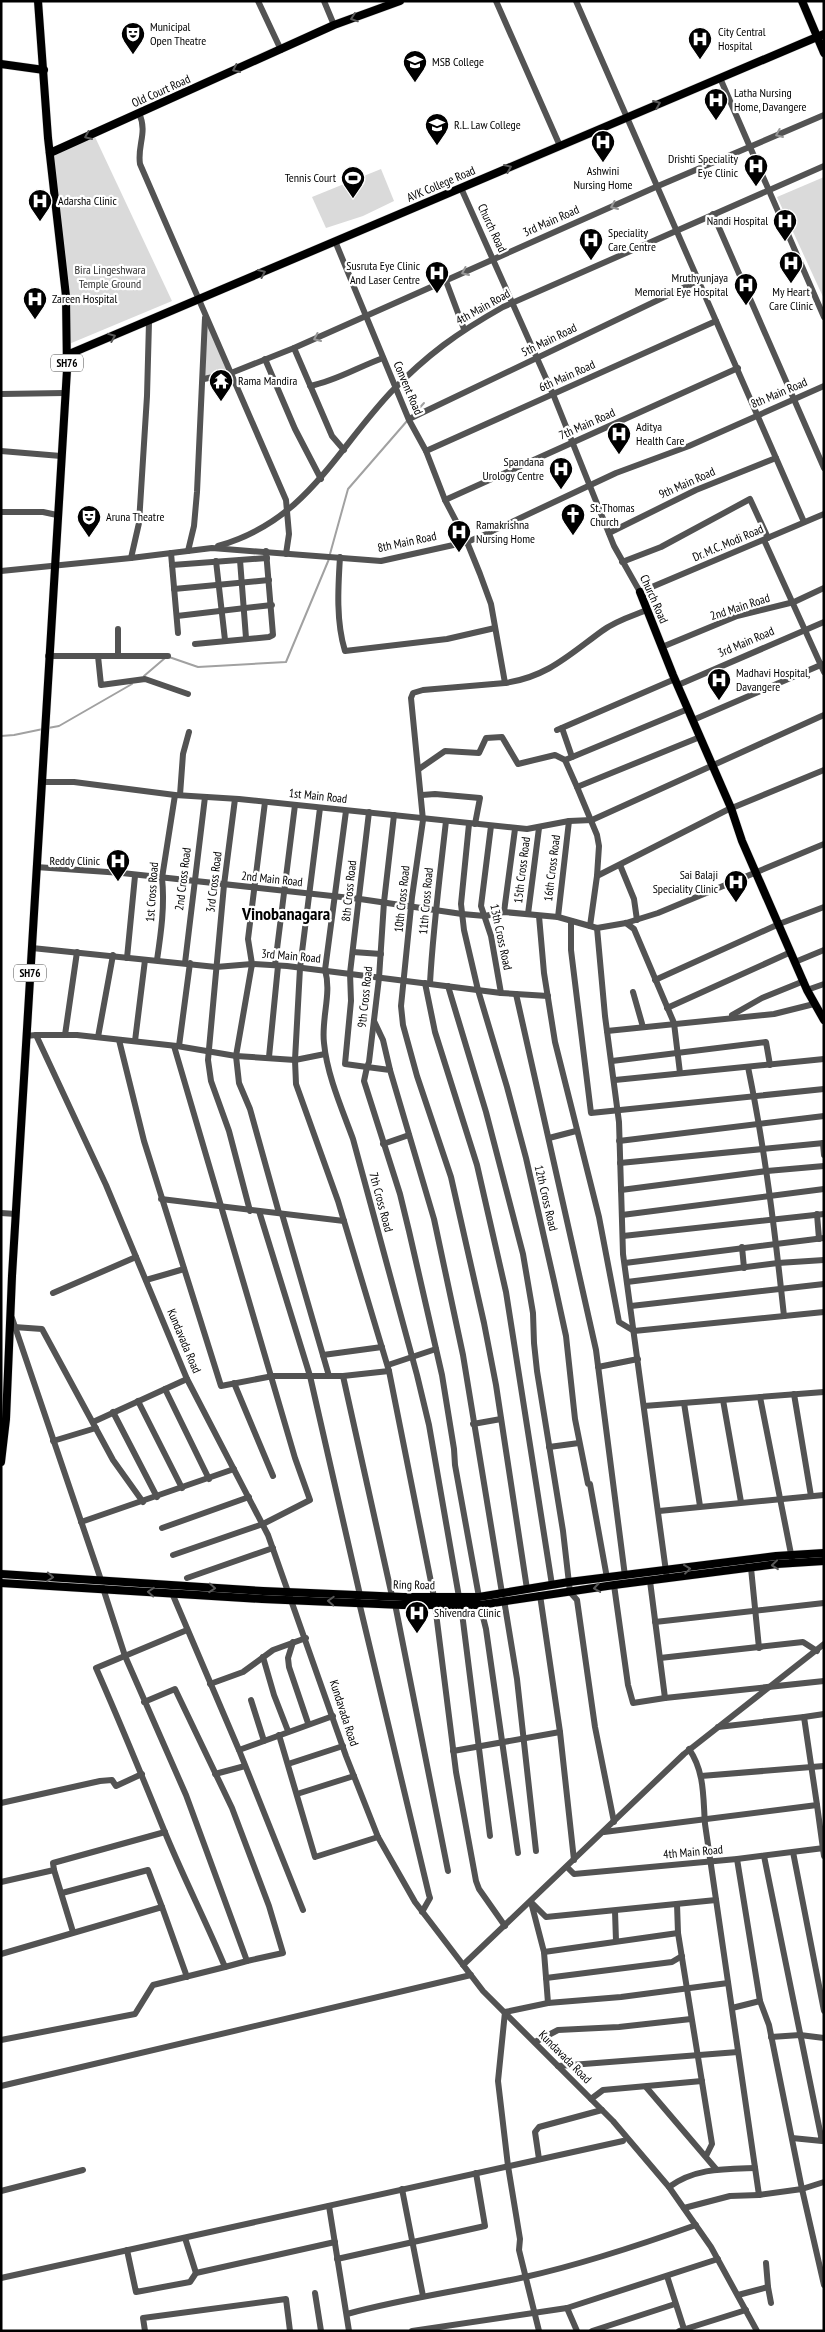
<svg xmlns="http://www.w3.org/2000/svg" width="825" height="2332" viewBox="0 0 825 2332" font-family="'PT Sans Narrow',sans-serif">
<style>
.green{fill:#dadada}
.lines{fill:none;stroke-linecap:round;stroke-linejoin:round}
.stream{stroke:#a1a1a1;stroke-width:2}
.major-casing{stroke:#dbdbdb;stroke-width:9}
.minor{stroke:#535353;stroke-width:6}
.major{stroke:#000;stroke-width:8}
.oneway{stroke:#595959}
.oneway2{stroke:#989898}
.labels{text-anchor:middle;stroke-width:4.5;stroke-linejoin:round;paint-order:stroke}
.shield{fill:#fff;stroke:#4c4c4c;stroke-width:1}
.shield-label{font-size:11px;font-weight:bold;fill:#000}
.poi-label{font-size:12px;fill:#000;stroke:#fff;text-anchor:start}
.street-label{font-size:12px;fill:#000;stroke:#fff}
.park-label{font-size:12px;fill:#313131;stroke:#fff}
.district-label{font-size:18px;font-weight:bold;fill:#000;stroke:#fff}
</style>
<rect width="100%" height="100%" fill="#fff"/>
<g class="green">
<polygon points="95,137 172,301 69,344 52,156"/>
<polygon points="381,169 394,201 363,216 326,228 312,197"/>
<polygon points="824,177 824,299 777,197"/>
<polygon points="206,322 229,371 205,377"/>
</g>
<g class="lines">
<g class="stream">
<polyline points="414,414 424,403"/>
<polyline points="330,554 348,489 407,421"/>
<polyline points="169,657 198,667 286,662 329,559"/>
<polyline points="144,676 165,658"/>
<polyline points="48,728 59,726 132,684"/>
<polyline points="1,736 14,735 43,729"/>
</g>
<g class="major-casing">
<g id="major">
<polyline points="802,1 824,53"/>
<polyline points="1,64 44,70"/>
<polyline points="50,153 334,25 400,1"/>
<polyline points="67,355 824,34"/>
<polyline points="640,592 673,675 731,808 742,841 807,990 824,1020"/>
<polyline points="1,1462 6,1419 12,1276 67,370 66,296 48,138 38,1"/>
<polyline points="1,1574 263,1591 403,1597 479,1597 569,1582 776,1556 824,1553"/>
<polyline points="1,1583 262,1599 402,1605 480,1605 614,1585 777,1564 824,1561"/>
</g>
</g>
<g class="minor">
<polyline points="258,1 281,50"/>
<polyline points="324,1 334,25"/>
<polyline points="496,1 560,146"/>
<polyline points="576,1 804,522"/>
<polyline points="720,78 824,317"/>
<path d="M139,113C148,133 137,145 140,164L286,500L289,534L286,554"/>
<polyline points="461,188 553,394 614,546 640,592 824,514"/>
<polyline points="713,214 824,468"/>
<path d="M335,241L409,420L426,451L445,500L467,542L480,574L491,604L505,683C547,677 569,655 602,631C615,621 632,616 647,610"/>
<polyline points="446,281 464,329"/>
<polyline points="294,348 332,436 344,450"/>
<polyline points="265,359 295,429 321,479"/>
<polyline points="204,379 231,373 294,348 658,186 824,115"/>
<path d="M310,386C336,381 358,367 383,358"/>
<polyline points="1,394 65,393"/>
<polyline points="409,419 700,280"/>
<polyline points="1,451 61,456"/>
<polyline points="426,451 716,321"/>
<polyline points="445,500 738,368"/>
<polyline points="1,512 43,512 57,515"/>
<polyline points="609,533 696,490 776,458"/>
<polyline points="764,540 824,672"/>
<path d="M218,546C306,521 333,454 391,392C428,354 457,333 503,307L824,166"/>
<polyline points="188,551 194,526 197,492 205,318"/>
<polyline points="171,553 178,633"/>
<path d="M340,557C338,588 336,622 345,651L447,639L495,628"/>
<polyline points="131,558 139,523 147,396 149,322"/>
<polyline points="240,560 246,638"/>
<polyline points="216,561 225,640"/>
<polyline points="622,562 661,547 750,499 768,538"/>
<polyline points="172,565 267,558"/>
<polyline points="1,571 131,558 212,548 381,561 467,542 484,535 616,473 689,446 824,386"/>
<polyline points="174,589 269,580"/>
<polyline points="177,616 272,605"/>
<polyline points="195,644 269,637 273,635 266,551"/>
<polyline points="662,647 737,616 794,602 824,588"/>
<polyline points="48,656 168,656"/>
<polyline points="98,656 101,685 145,679 188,694"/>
<polyline points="118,656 118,629"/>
<polyline points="505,683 423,690 413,693 411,698 423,820 412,897 401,1006 403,1025 417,1076 451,1177 484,1323 496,1385 527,1589"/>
<polyline points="678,685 824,622"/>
<polyline points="693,720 823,664"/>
<polyline points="562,728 572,757"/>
<polyline points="557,730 675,679"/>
<polyline points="700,737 577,787 597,835 599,846 597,876 727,810 824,770"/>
<polyline points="419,769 445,751 479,753 486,738 502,737 518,764 555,755 565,760"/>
<polyline points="41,782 74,782 175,795 239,799 527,829 569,821 592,820 824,715"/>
<polyline points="577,787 565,760 688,709"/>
<polyline points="180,795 183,754 189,732"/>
<polyline points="422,795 435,794 480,798 475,824"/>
<polyline points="235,799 224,885 208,1060 211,1081 229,1131 250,1211"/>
<polyline points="265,802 248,939 252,964 236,1056 239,1083 250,1109 279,1213"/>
<polyline points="320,808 300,968 295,1060 296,1084 338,1201 389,1371 434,1597 456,1772 476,1881 479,1889 505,1926"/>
<path d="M346,811L325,970C332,993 321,1019 324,1043C327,1075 342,1109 353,1139L417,1375L429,1425L459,1597"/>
<polyline points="369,812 350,973 351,1001 345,1064 367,1067 369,1062 379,978 384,902 394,815"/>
<polyline points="469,824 461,904 464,930 478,990 507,1087 526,1158 554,1281 566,1336 575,1419 588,1484 590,1484 607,1578"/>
<polyline points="491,826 481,906 491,936 501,993"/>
<polyline points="620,865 634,899 637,920"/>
<polyline points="36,867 122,873 360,899 462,914 485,916 504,912 558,917 597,928 626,923 658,913 824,844"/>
<polyline points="504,912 515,829"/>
<polyline points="528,914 539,828"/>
<polyline points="539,916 544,973 555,1042 599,1217 619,1322 634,1331 824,1312"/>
<polyline points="558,917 569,821"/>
<polyline points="571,921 571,950 591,1113 824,1089"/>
<polyline points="626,923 634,929 674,1023 680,1073"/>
<polyline points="590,926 597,876"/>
<polyline points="597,928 605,1016 619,1122 623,1254 667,1579"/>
<polyline points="32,948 216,967 252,964 287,966 501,993 548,996"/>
<polyline points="353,952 381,954"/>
<polyline points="127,958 135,876"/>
<path d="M157,960C161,933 165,905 162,878L175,795"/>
<polyline points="795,962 824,950"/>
<polyline points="185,963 205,797"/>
<polyline points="275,965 295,805"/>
<polyline points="655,980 779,924 824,907"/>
<polyline points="425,983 435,1032 477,1165 506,1292 552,1585"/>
<path d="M430,983C433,929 440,875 446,821"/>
<polyline points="448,986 486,1112 523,1254 533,1313 534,1343 537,1371 563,1531 570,1592 577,1600 595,1727 614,1822"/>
<polyline points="807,990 824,984"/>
<polyline points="633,992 643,1027"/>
<polyline points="516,994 596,1350 625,1576"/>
<polyline points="667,1008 791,952"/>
<polyline points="732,1015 762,998 804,981"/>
<polyline points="374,1021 383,1040 390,1070"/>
<polyline points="607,1031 774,1014 814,1004"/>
<polyline points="36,1035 77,1035 177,1046 236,1056 295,1060 325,1054"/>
<polyline points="65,1035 77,952"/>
<polyline points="26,1036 36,1035 106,1185 187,1379 268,1535 346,1756 378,1837 415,1902 483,1991 613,2121 669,2187 711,2247 757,2331"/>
<polyline points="98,1037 113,955"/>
<polyline points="119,1040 144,1141 221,1386 273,1376 343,1376 389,1371"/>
<polyline points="135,1041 145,960"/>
<polyline points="179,1046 190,963"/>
<polyline points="269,1057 278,966"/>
<polyline points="612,1061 766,1042 770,1065"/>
<path d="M748,1067C765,1149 775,1232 784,1316"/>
<polyline points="615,1080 824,1059"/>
<polyline points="549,1138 576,1131"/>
<polyline points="619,1141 824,1116"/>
<polyline points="823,1143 824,1155"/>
<polyline points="383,1144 409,1135"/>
<polyline points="620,1163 824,1143"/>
<polyline points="621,1190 767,1171 824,1166"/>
<polyline points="161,1199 344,1221"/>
<polyline points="259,1211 310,1376 360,1595"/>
<polyline points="1,1213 16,1214"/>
<polyline points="282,1214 329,1376"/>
<polyline points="817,1214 819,1239"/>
<polyline points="622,1215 824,1189"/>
<polyline points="623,1236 824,1214"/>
<polyline points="742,1247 744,1268"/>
<polyline points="625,1263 824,1238"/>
<polyline points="146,1280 184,1269"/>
<polyline points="627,1282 778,1263 824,1260"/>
<polyline points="53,1293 136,1257"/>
<polyline points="631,1306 824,1284"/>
<polyline points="12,1318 101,1580"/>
<polyline points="14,1327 42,1329 113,1460 143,1502"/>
<polyline points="323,1355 382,1347"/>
<polyline points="388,1365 436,1349"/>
<polyline points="598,1367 638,1359"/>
<polyline points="343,1376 392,1596"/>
<polyline points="234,1383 273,1476"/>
<polyline points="165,1389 209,1479"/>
<polyline points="794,1394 811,1496"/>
<polyline points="760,1397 792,1559"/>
<polyline points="723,1400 741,1502"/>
<polyline points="138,1401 182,1488"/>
<polyline points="684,1403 700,1506"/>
<polyline points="644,1406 824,1392"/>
<polyline points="113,1412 157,1497"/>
<polyline points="93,1422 187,1379"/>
<polyline points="473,1424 501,1419"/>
<polyline points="53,1441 96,1428"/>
<polyline points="549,1447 579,1443"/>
<polyline points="659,1511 824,1495"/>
<polyline points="81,1522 234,1469"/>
<polyline points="162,1528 249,1497"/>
<polyline points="173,1555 263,1524 310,1500 295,1458 174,1046"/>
<polyline points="751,1568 759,1648"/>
<polyline points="187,1578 273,1548"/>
<polyline points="650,1581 665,1698"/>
<polyline points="614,1585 628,1685 633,1703 665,1698 824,1681"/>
<polyline points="103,1588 125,1656 186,1795 247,1961 283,1953 269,1906 232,1808 175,1689 144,1702"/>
<polyline points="172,1593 239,1750 303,1910"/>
<polyline points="540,1595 560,1732 574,1860"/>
<polyline points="479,1597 455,1465 454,1449 442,1375 409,1231 400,1194 364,1081 367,1067 390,1070 434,1219 463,1355 502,1593"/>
<polyline points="504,1600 517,1679 536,1851"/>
<polyline points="359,1602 429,1895 430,1898 422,1912"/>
<polyline points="395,1604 448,1871"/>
<polyline points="461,1605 490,1836"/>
<polyline points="480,1605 486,1629 518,1853"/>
<polyline points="655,1622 824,1603"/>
<path d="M187,1630L96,1668C120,1722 142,1776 164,1830C183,1877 206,1921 225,1967L247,1961"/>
<polyline points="293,1642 288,1658 289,1667 308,1723"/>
<polyline points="263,1657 274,1695 288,1731"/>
<polyline points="660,1658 803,1642 817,1651"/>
<polyline points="210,1684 243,1672 273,1650 306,1638"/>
<polyline points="251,1700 264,1741"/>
<polyline points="804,1717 824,1714"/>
<polyline points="279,1735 315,1857 378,1837"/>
<path d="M689,1749C705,1772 703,1798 705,1824L759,2195L802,2189L824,2285"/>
<polyline points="239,1750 333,1716"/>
<polyline points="453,1751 560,1732"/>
<polyline points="288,1764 343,1746"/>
<polyline points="215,1774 245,1766"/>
<polyline points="701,1776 824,1766"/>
<polyline points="297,1794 354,1776"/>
<polyline points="1,1803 100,1781 112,1780 116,1786 142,1774"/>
<polyline points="817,1805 824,1856"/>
<polyline points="604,1832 817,1805 804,1717 718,1727"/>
<polyline points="793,1852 824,2011"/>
<polyline points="764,1856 822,2141 792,2138"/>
<polyline points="737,1859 760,2001 769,2025 802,2189 824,2182"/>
<polyline points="567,1867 574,1874 737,1859 824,1848"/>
<polyline points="54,1870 73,1932"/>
<polyline points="1,1882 54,1870 53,1863 165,1832"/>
<polyline points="62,1893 148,1870 162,1907"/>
<polyline points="677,1904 678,1933 712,2144 706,2156"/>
<polyline points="615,1911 616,1941"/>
<polyline points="544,1952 678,1933"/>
<polyline points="1,1954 162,1907 187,1977"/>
<polyline points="463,1965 684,1754 824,1644"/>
<polyline points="546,1978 672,1962 682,1956"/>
<polyline points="548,2003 544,1952 531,1902 546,1917 716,1900"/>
<polyline points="732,2008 760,2001"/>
<polyline points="771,2037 800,2035 824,2038"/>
<polyline points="1,2040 135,2014 153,1985 225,1967"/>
<polyline points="535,2042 558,2030 619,2027 691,2019"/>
<polyline points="558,2066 738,2052"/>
<polyline points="1,2086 471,1975"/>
<polyline points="646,2087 716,2169"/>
<polyline points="591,2099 603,2090 702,2081"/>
<polyline points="539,2159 535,2132 539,2127 602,2110"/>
<path d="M669,2187C695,2168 724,2169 755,2168"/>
<polyline points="402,2189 423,2296"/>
<polyline points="1,2191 83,2170"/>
<polyline points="329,2206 349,2331"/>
<polyline points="684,2208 730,2196 759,2195"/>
<polyline points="185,2238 196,2273"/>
<polyline points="127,2250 136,2292 190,2282 196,2273 335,2242"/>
<polyline points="337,2259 485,2226 476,2173"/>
<polyline points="667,2276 684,2329"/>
<polyline points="1,2278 623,2141"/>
<polyline points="768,2287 771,2303"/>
<polyline points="315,2293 321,2331"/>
<polyline points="738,2295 768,2287 766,2263"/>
<polyline points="567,2308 577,2331"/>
<path d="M347,2314C405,2298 466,2290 525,2277C583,2264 640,2245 696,2225"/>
<polyline points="145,2331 143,2318 286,2299 290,2331"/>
<polyline points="412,2331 567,2308 718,2259"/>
<polyline points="539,2331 519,2250 520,2239 508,2166 498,2081 505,2012 548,2003 621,1997 728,1983"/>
<polyline points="592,2331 675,2304"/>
<polyline points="679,2331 746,2310"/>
</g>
<use href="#major" class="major"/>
</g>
<defs><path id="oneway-chevron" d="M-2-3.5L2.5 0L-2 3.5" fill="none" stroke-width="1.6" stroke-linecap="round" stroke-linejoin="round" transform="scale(1.25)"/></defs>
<g class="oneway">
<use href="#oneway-chevron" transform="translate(354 18) rotate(161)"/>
<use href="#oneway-chevron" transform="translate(236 69) rotate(155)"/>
<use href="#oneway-chevron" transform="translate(657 104) rotate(-23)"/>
<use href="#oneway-chevron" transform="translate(88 136) rotate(156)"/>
<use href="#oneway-chevron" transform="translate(508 168) rotate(-23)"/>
<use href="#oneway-chevron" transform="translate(262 273) rotate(-24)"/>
<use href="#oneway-chevron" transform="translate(112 337) rotate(-22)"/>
<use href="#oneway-chevron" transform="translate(775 1565) rotate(174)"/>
<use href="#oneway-chevron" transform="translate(687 1569) rotate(-7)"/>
<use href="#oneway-chevron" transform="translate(50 1577) rotate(4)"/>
<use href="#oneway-chevron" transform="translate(212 1588) rotate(4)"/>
<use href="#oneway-chevron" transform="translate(597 1588) rotate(171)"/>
<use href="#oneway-chevron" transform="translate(151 1592) rotate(-176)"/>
<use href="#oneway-chevron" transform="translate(331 1601) rotate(-177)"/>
</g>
<g class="oneway2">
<use href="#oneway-chevron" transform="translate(779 134) rotate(157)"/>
<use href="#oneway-chevron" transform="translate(614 206) rotate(156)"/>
<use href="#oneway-chevron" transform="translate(465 272) rotate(156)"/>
<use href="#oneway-chevron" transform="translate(317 338) rotate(156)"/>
</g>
<defs>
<g id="theatre-pin" transform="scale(1.25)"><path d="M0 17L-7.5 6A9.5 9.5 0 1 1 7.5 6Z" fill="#000" stroke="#fff"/><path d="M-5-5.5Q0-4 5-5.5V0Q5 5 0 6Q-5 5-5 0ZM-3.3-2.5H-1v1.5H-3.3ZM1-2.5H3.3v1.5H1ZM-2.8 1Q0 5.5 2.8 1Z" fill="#fff"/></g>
<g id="hospital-pin" transform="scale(1.25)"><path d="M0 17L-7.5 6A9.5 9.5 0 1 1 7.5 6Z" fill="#000" stroke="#fff"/><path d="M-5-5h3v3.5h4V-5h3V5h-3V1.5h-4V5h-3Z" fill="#fff"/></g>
<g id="university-pin" transform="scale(1.25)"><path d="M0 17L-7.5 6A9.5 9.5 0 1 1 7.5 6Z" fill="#000" stroke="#fff"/><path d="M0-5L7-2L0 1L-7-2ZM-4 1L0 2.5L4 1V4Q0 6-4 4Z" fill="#fff"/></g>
<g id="stadium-pin" transform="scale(1.25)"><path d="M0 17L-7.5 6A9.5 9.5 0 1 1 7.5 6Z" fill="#000" stroke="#fff"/><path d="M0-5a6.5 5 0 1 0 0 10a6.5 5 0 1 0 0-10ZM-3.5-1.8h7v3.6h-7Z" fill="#fff"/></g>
<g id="temple-pin" transform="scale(1.25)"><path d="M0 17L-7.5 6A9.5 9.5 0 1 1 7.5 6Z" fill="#000" stroke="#fff"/><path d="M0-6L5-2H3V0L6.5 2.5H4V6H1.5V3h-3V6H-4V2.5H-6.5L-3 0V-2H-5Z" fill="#fff"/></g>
<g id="church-pin" transform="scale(1.25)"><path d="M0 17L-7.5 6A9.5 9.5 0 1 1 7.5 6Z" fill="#000" stroke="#fff"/><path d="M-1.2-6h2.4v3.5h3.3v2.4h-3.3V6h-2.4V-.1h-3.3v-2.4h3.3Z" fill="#fff"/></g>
</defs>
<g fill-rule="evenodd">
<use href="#theatre-pin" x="133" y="34"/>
<use href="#hospital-pin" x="700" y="39"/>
<use href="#university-pin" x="415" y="62"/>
<use href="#hospital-pin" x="716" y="100"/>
<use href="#university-pin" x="437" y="125"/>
<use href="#hospital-pin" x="603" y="142"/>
<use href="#hospital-pin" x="756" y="166"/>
<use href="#stadium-pin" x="353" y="178"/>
<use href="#hospital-pin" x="40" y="201"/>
<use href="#hospital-pin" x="785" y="221"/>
<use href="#hospital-pin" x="591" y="240"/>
<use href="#hospital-pin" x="791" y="263"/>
<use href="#hospital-pin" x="437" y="273"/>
<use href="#hospital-pin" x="746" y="285"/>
<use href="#hospital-pin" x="35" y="299"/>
<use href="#temple-pin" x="221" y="381"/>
<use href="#hospital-pin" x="619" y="434"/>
<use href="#hospital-pin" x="561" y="469"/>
<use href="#church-pin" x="573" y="515"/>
<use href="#theatre-pin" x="89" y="517"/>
<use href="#hospital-pin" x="459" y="532"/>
<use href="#hospital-pin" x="719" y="680"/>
<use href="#hospital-pin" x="118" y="861"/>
<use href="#hospital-pin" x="736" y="882"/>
<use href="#hospital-pin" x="417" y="1613"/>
</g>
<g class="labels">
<g class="shield">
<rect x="51" y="354.5" width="32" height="17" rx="4"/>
<rect x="14" y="964.5" width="32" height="17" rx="4"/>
</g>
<g class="shield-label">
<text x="67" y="367">SH76</text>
<text x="30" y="977">SH76</text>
</g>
<g class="poi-label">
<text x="150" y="31">Municipal<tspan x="150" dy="14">Open Theatre</tspan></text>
<text x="718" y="36">City Central<tspan x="718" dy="14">Hospital</tspan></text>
<text x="432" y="66">MSB College</text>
<text x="734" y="97">Latha Nursing<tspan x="734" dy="14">Home, Davangere</tspan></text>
<text x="454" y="129">R.L. Law College</text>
<text x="738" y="163" text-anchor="end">Drishti Speciality<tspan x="738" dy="14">Eye Clinic</tspan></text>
<text x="603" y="175" text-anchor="middle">Ashwini<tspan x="603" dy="14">Nursing Home</tspan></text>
<text x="336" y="182" text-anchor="end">Tennis Court</text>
<text x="58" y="205">Adarsha Clinic</text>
<text x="768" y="225" text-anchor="end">Nandi Hospital</text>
<text x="608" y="237">Speciality<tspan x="608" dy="14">Care Centre</tspan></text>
<text x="420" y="270" text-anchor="end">Susruta Eye Clinic<tspan x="420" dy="14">And Laser Centre</tspan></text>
<text x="728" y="282" text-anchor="end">Mruthyunjaya<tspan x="728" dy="14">Memorial Eye Hospital</tspan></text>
<text x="791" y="296" text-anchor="middle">My Heart<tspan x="791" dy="14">Care Clinic</tspan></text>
<text x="52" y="303">Zareen Hospital</text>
<text x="238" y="385">Rama Mandira</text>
<text x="636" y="431">Aditya<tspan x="636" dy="14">Health Care</tspan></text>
<text x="544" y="466" text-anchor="end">Spandana<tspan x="544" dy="14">Urology Centre</tspan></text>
<text x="590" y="512">St. Thomas<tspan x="590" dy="14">Church</tspan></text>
<text x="106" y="521">Aruna Theatre</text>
<text x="476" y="529">Ramakrishna<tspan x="476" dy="14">Nursing Home</tspan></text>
<text x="736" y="677">Madhavi Hospital,<tspan x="736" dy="14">Davangere</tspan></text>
<text x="100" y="865" text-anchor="end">Reddy Clinic</text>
<text x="718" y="879" text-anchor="end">Sai Balaji<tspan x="718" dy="14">Speciality Clinic</tspan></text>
<text x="434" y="1617">Shivendra Clinic</text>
</g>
<g class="street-label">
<text transform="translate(161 91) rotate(-24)" y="4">Old Court Road</text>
<text transform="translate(441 184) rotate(-23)" y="4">AVK College Road</text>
<text transform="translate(551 221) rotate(-24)" y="4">3rd Main Road</text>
<text transform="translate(492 228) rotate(65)" y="4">Church Road</text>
<text transform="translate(483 307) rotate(-29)" y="4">4th Main Road</text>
<text transform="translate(549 340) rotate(-26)" y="4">5th Main Road</text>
<text transform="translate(567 376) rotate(-24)" y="4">6th Main Road</text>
<text transform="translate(408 388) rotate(67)" y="4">Convent Road</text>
<text transform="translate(779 393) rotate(-23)" y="4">8th Main Road</text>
<text transform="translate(587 424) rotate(-24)" y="4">7th Main Road</text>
<text transform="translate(687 483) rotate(-24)" y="4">9th Main Road</text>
<text transform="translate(407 542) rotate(-12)" y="4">8th Main Road</text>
<text transform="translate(728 543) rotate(-23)" y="4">Dr. M.C. Modi Road</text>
<text transform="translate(654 599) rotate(66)" y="4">Church Road</text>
<text transform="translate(740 607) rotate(-18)" y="4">2nd Main Road</text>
<text transform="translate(746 642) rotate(-23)" y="4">3rd Main Road</text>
<text transform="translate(318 796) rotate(6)" y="4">1st Main Road</text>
<text transform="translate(552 868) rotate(-83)" y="4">16th Cross Road</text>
<text transform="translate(522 870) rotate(-83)" y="4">15th Cross Road</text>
<text transform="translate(183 879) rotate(-83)" y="4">2nd Cross Road</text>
<text transform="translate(272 879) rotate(6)" y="4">2nd Main Road</text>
<text transform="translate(214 882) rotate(-83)" y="4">3rd Cross Road</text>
<text transform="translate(349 891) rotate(-84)" y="4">8th Cross Road</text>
<text transform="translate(152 892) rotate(-86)" y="4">1st Cross Road</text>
<text transform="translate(402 899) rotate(-84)" y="4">10th Cross Road</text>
<text transform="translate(426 901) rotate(-85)" y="4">11th Cross Road</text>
<text transform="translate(501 937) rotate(78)" y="4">13th Cross Road</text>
<text transform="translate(291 956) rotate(5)" y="4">3rd Main Road</text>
<text transform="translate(365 997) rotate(-84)" y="4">9th Cross Road</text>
<text transform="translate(546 1198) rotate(77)" y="4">12th Cross Road</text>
<text transform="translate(381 1202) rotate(75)" y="4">7th Cross Road</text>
<text transform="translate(184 1341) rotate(67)" y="4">Kundavada Road</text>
<text transform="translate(414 1585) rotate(1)" y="4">Ring Road</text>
<text transform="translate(344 1713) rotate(72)" y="4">Kundavada Road</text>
<text transform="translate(693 1852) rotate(-5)" y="4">4th Main Road</text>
<text transform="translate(565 2057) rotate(45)" y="4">Kundavada Road</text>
</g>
<g class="park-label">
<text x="110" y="274">Bira Lingeshwara<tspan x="110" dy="14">Temple Ground</tspan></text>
</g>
<g class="district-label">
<text x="286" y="920">Vinobanagara</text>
</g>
</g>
<rect width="825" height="2332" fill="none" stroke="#000000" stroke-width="5"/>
</svg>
